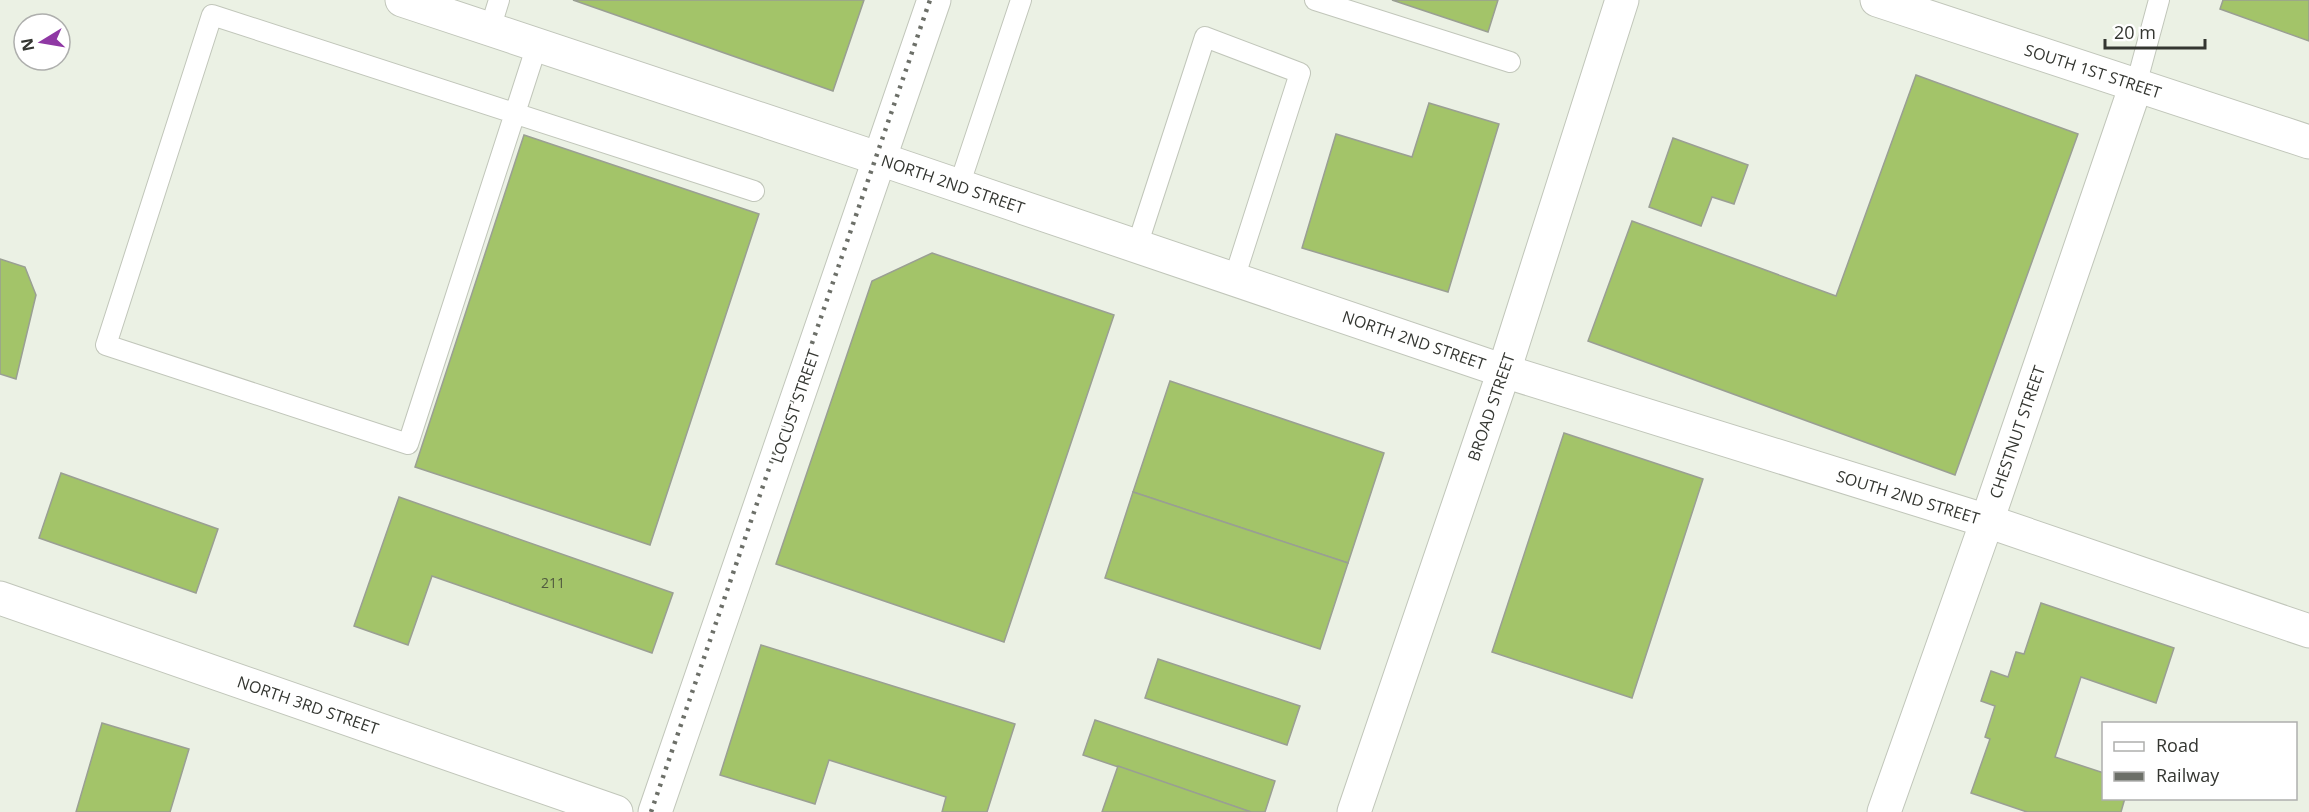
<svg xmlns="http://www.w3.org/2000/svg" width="2309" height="812" viewBox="0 0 2309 812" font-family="'Open Sans',sans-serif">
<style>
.building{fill:#a3c469;stroke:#9a9f93;stroke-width:1.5}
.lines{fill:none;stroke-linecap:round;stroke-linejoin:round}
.lane-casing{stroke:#c1c6ba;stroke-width:22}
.street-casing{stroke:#c1c6ba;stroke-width:35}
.secondary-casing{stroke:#c1c6ba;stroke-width:35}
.lane{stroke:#fff;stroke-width:20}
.street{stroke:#fff;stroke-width:33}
.secondary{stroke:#fff;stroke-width:33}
.rail{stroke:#6c6f68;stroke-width:4.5;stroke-dasharray:3 6;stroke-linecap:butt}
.labels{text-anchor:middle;stroke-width:4.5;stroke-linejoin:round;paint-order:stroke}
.number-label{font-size:14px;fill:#505a3f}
.street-label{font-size:16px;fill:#343631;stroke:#fff}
</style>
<rect width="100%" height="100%" fill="#ebf1e4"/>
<g class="building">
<polygon points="573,0 864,0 833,91"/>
<polygon points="1392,0 1498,0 1488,32"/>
<polygon points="2223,0 2309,0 2309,41 2220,9"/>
<polygon points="1916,75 2078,134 1955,475 1588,341 1632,221 1836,296"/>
<polygon points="1429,103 1499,124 1448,292 1302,248 1336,134 1412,157"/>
<polygon points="524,135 759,214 650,545 415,467"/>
<polygon points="1673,138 1748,165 1734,204 1712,197 1701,226 1649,207"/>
<polygon points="932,253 1114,315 1004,642 776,564 872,281"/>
<polygon points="0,259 25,267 36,295 16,379 0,374"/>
<polygon points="1170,381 1384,453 1348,563 1133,492"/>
<polygon points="1564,433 1703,479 1632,698 1492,652"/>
<polygon points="61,473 218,529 196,593 39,538"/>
<polygon points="1133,492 1348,563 1320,649 1105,578"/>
<polygon points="399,497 673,593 652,653 432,576 408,645 354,626"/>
<polygon points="2041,603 2174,648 2156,703 2081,677 2055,757 2104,773 2104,798 2125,798 2121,812 2027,812 1971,793 1990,739 1985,737 1995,706 1981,701 1991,671 2008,677 2016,652 2024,654"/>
<polygon points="761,645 1015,724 987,812 942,812 946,797 829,760 815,804 720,775"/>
<polygon points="1158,659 1300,706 1287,745 1145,698"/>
<polygon points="1095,720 1275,781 1265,812 1251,812 1083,755"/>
<polygon points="102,723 189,749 170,812 76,812"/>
<polygon points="1118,766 1251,812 1102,812"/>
</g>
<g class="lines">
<g class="lane-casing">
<g id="lane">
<polyline points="1315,0 1510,62"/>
<polyline points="490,29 499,0"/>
<polyline points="537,45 408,444 106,345 212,15 754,191"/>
<polyline points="2136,85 2159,0"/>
<polyline points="959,186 1021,0"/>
<polyline points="1137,246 1205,37 1300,73 1234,279"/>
</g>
</g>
<g class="street-casing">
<g id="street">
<polyline points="402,0 880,159 1504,371 1987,521 2309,631"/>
<polyline points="1877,0 2309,142"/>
<polyline points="655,812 934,0"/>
<polyline points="1884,812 1987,521 2136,85"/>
</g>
</g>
<g class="secondary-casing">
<g id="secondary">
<polyline points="0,598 616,812"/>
<polyline points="1354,812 1504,371 1622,0"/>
</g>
</g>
<use href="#lane" class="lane"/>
<use href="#street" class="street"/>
<use href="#secondary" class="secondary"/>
<polyline class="rail" points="651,812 930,0"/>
</g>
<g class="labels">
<g class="number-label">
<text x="553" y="588">211</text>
</g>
<g class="street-label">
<text transform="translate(2093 71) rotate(18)" y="6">SOUTH 1ST STREET</text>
<text transform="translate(953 184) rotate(19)" y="6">NORTH 2ND STREET</text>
<text transform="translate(1414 340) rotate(19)" y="6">NORTH 2ND STREET</text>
<text transform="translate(795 406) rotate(-71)" y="6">LOCUST STREET</text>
<text transform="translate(1491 407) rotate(-71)" y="6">BROAD STREET</text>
<text transform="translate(2017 432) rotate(-71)" y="6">CHESTNUT STREET</text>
<text transform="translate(1908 497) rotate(17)" y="6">SOUTH 2ND STREET</text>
<text transform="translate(308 705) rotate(19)" y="6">NORTH 3RD STREET</text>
</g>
</g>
<rect x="2102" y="722" width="195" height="78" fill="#ffffff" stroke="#aeafad" stroke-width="1.5"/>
<rect x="2114" y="742" width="30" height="9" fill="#ffffff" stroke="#aeafad" stroke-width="1.5"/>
<text x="2156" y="752" font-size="18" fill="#343631">Road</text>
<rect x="2114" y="772" width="30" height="9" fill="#6c6f68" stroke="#aeafad" stroke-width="1.5"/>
<text x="2156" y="782" font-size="18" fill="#343631">Railway</text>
<g transform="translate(42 42) rotate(259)"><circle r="28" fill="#ffffff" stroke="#aeafad" stroke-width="1.5"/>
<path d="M0-4.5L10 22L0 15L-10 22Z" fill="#8f38a4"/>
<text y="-9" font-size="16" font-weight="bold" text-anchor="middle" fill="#343631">N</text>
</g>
<path d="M2105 39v9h100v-9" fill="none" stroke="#343631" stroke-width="3"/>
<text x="2114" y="39" font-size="18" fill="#343631" stroke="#ffffff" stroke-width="4.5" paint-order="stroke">20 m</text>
</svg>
